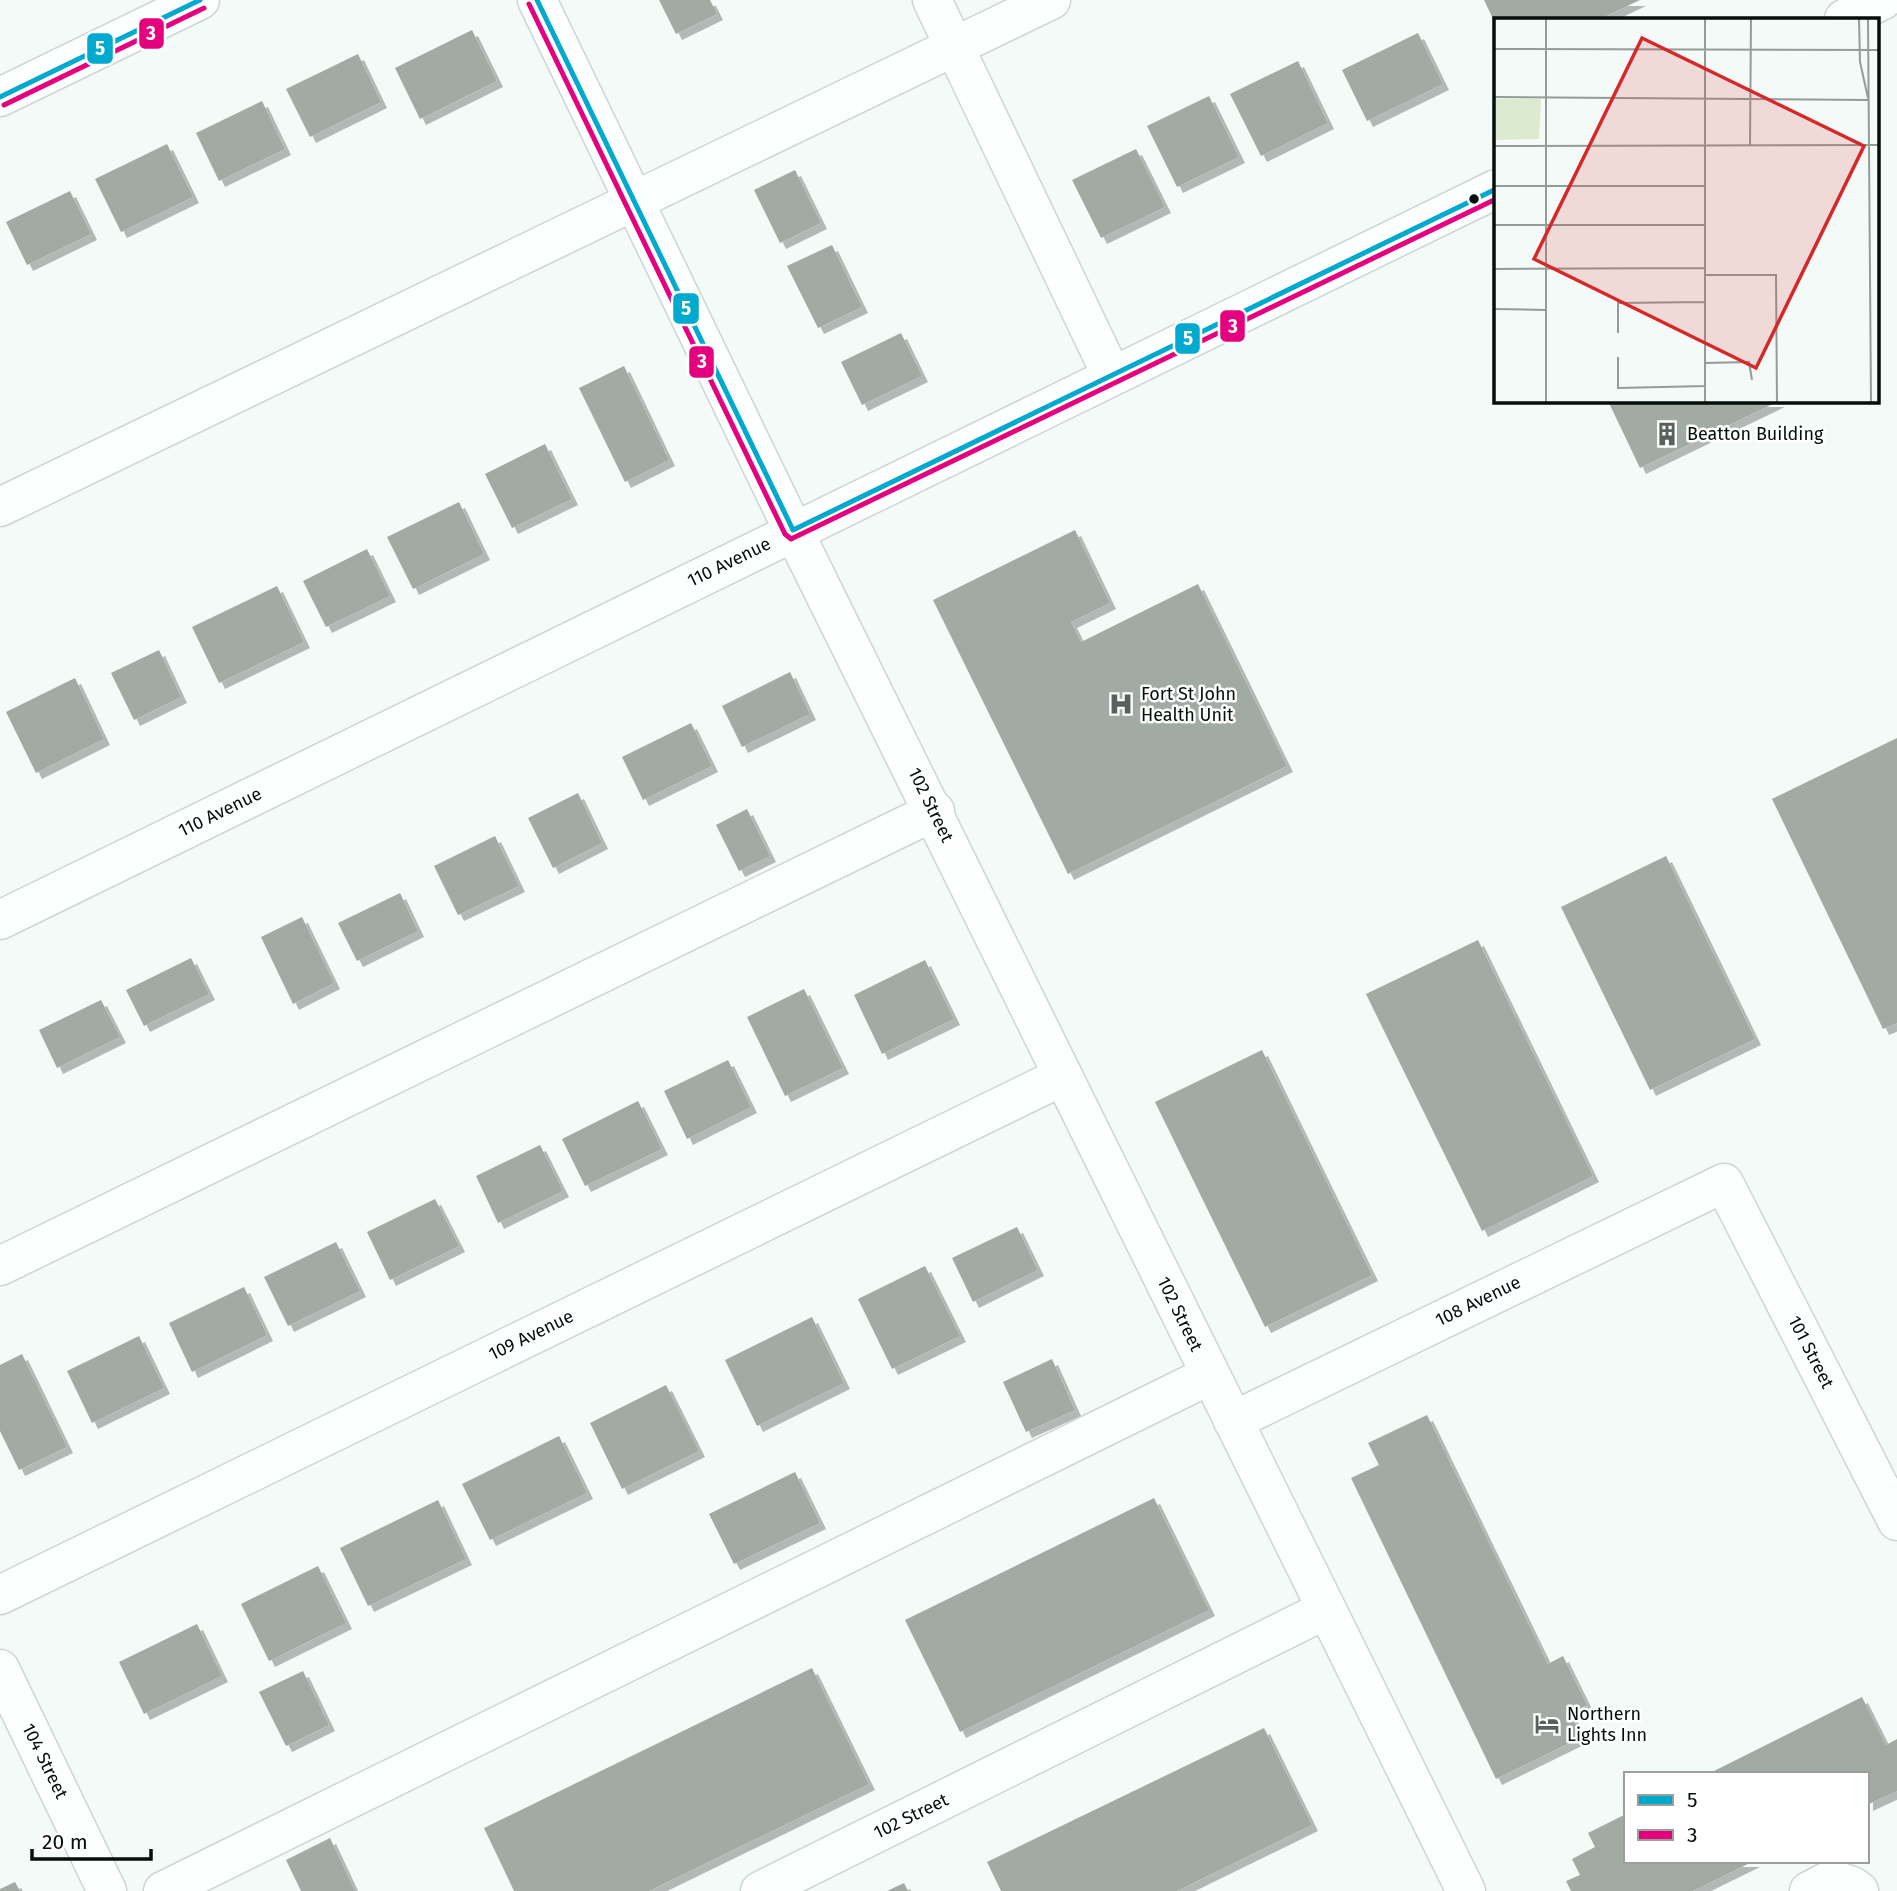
<svg xmlns="http://www.w3.org/2000/svg" width="1897" height="1891" viewBox="0 0 1897 1891" font-family="'Fira Sans',sans-serif">
<style>
.building{fill:#a1aba3;filter:url(#shadow)}
.lines{fill:none;stroke-linecap:round;stroke-linejoin:round}
.minor-casing{stroke:#cdd6d2;stroke-width:41}
.minor{stroke:#fdfefe;stroke-width:38}
.bus-1-casing{stroke:#fff;stroke-width:10}
.bus-2-casing{stroke:#fff;stroke-width:10}
.bus-1{stroke:#00a9ce;stroke-width:5}
.bus-2{stroke:#e5007d;stroke-width:5}
.bus-dot{fill:#040e0a;stroke:#fff;stroke-width:2.5}
.labels{text-anchor:middle;stroke-width:5;stroke-linejoin:round;paint-order:stroke}
.poi-label{font-size:18px;fill:#040e0a;stroke:#fff;text-anchor:start}
.street-label{font-size:18px;fill:#040e0a;stroke:#fff}
.inset-road{fill:none;stroke:#949c98;stroke-width:2}
.view{fill:#d62828;fill-opacity:0.15;stroke:#d62828;stroke-width:3.5}
.inset-edge{fill:none;stroke:#040e0a;stroke-width:3.5}
.line-badge{stroke:#fff;stroke-width:2.5}
.badge-label{font-size:19px;text-anchor:middle;font-weight:bold;fill:#fff}
</style>
<defs>
<filter id="shadow"><feDropShadow dx="6" dy="6" stdDeviation="0" flood-color="#0004"/></filter>
</defs>
<rect width="100%" height="100%" fill="#f4faf7"/>
<g class="building">
<polygon points="659,0 710,0 717,14 676,34"/>
<polygon points="1484,0 1640,0 1600,19 1496,19 1496,25"/>
<polygon points="472,30 497,81 420,119 395,68"/>
<polygon points="1418,33 1443,84 1367,121 1342,70"/>
<polygon points="358,54 381,102 310,137 286,89"/>
<polygon points="1298,61 1328,123 1261,156 1230,94"/>
<polygon points="1209,96 1239,157 1177,187 1147,126"/>
<polygon points="262,101 285,149 219,181 196,133"/>
<polygon points="167,144 193,197 121,232 95,179"/>
<polygon points="1136,149 1165,207 1101,238 1072,180"/>
<polygon points="795,170 821,223 780,243 754,190"/>
<polygon points="70,191 91,234 27,265 6,222"/>
<polygon points="832,245 862,307 818,328 787,266"/>
<polygon points="901,333 922,376 862,405 841,362"/>
<polygon points="624,366 669,460 625,482 579,388"/>
<polygon points="1608,401 1779,401 1640,468"/>
<polygon points="545,444 572,499 512,528 485,474"/>
<polygon points="459,502 484,554 413,589 387,537"/>
<polygon points="1075,530 1110,603 1071,622 1081,642 1198,584 1287,766 1068,874 933,600"/>
<polygon points="367,549 390,596 326,627 303,581"/>
<polygon points="277,586 304,642 219,683 192,627"/>
<polygon points="159,650 181,697 134,720 111,673"/>
<polygon points="790,672 810,714 742,747 722,706"/>
<polygon points="75,678 104,739 36,773 6,712"/>
<polygon points="691,723 712,766 643,800 622,757"/>
<polygon points="1897,738 1897,1023 1883,1029 1772,799"/>
<polygon points="578,793 602,843 553,868 528,818"/>
<polygon points="747,809 770,856 739,871 716,825"/>
<polygon points="495,836 519,886 458,915 434,866"/>
<polygon points="1666,856 1755,1039 1650,1090 1561,907"/>
<polygon points="400,893 418,931 357,961 338,923"/>
<polygon points="302,917 334,983 293,1004 261,937"/>
<polygon points="1478,940 1593,1176 1482,1231 1366,994"/>
<polygon points="191,958 209,994 144,1026 126,990"/>
<polygon points="925,960 954,1019 882,1054 854,995"/>
<polygon points="804,989 843,1068 785,1096 747,1017"/>
<polygon points="101,1000 120,1037 57,1068 39,1030"/>
<polygon points="1262,1050 1372,1275 1265,1327 1155,1102"/>
<polygon points="728,1060 751,1107 687,1139 664,1091"/>
<polygon points="638,1101 662,1149 585,1186 562,1139"/>
<polygon points="540,1145 563,1191 498,1223 476,1176"/>
<polygon points="435,1199 459,1246 390,1280 367,1232"/>
<polygon points="1017,1227 1038,1270 973,1302 952,1258"/>
<polygon points="336,1242 360,1291 288,1326 264,1277"/>
<polygon points="925,1266 960,1336 892,1369 858,1299"/>
<polygon points="244,1287 267,1335 192,1372 169,1323"/>
<polygon points="812,1317 844,1383 757,1426 725,1360"/>
<polygon points="139,1336 164,1388 92,1423 67,1371"/>
<polygon points="22,1354 67,1447 19,1470 0,1431 0,1365"/>
<polygon points="1052,1359 1075,1410 1026,1432 1003,1382"/>
<polygon points="666,1385 699,1451 622,1489 590,1423"/>
<polygon points="1427,1415 1548,1664 1563,1656 1587,1705 1570,1712 1582,1737 1496,1779 1351,1478 1379,1465 1368,1443"/>
<polygon points="559,1436 587,1493 490,1540 462,1484"/>
<polygon points="795,1472 820,1523 734,1564 709,1514"/>
<polygon points="1154,1498 1209,1610 960,1732 905,1620"/>
<polygon points="438,1500 466,1559 368,1606 340,1548"/>
<polygon points="318,1566 346,1623 269,1661 241,1604"/>
<polygon points="197,1624 222,1676 144,1714 119,1662"/>
<polygon points="812,1668 869,1784 649,1891 514,1891 484,1828"/>
<polygon points="303,1671 329,1725 286,1746 259,1692"/>
<polygon points="1862,1697 1886,1745 1897,1739 1897,1791 1867,1805 1867,1774 1708,1774"/>
<polygon points="1264,1728 1312,1825 1177,1891 1001,1891 987,1862"/>
<polygon points="1626,1814 1626,1861 1754,1861 1693,1891 1571,1891 1566,1881 1580,1875 1572,1859 1595,1847 1588,1833"/>
<polygon points="330,1838 355,1891 301,1891 286,1860"/>
<polygon points="15,1882 20,1891 0,1891 0,1889"/>
<polygon points="904,1883 908,1891 887,1891"/>
</g>
<g class="lines">
<g class="minor-casing">
<g id="minor">
<polyline points="537,0 793,530 1466,1891"/>
<polyline points="932,0 1112,376"/>
<polyline points="1844,19 1883,0"/>
<polyline points="0,97 200,0"/>
<polyline points="0,507 1051,0"/>
<polyline points="0,920 1496,189"/>
<polyline points="0,1266 935,811"/>
<polyline points="1233,1421 1724,1183 1897,1521"/>
<polyline points="0,1595 1063,1076"/>
<polyline points="0,1669 107,1891"/>
<polyline points="163,1891 1210,1375"/>
<polyline points="760,1891 1325,1610"/>
<polyline points="1809,1891 1832,1879 1852,1886 1859,1891"/>
</g>
</g>
<use href="#minor" class="minor"/>
<g class="bus-1-casing">
<g id="bus-1">
<polyline points="537,0 793,530 1496,189"/>
<polyline points="0,97 200,0"/>
</g>
</g>
<g class="bus-2-casing">
<g id="bus-2">
<polyline points="529,4 785,534 791,539 1496,199"/>
<polyline points="4,105 204,8"/>
</g>
</g>
<use href="#bus-1" class="bus-1"/>
<use href="#bus-2" class="bus-2"/>
</g>
<defs>
<g id="building-bare" transform="scale(1.89)"><path d="M-4-6H4V6H1V3H-1V6H-4ZM-2.5-4.3h1.7v1.8h-1.7ZM.8-4.3h1.7v1.8H.8ZM-2.5-1h1.7V.8h-1.7ZM.8-1h1.7V.8H.8Z" fill="#58615d" stroke="#fff" stroke-width="2.5" paint-order="stroke"/></g>
<g id="hospital-bare" transform="scale(1.89)"><path d="M-5-5h3v3.5h4V-5h3V5h-3V1.5h-4V5h-3Z" fill="#58615d" stroke="#fff" stroke-width="2.5" paint-order="stroke"/></g>
<g id="hotel-bare" transform="scale(1.89)"><path d="M-6-4.5h1.5V1H6V5H4.5V3h-9V5H-6ZM-4 0a1.8 1.8 0 1 1 3.6 0ZM.5 0V-2.5h3Q6-2.5 6 0Z" fill="#58615d" stroke="#fff" stroke-width="2.5" paint-order="stroke"/></g>
</defs>
<g fill-rule="evenodd">
<use href="#building-bare" x="1667" y="434"/>
<use href="#hospital-bare" x="1121" y="704"/>
<use href="#hotel-bare" x="1547" y="1724"/>
</g>
<circle class="bus-dot" cx="1474" cy="199" r="6"/>
<g class="labels">
<g class="poi-label">
<text x="1687" y="440">Beatton Building</text>
<text x="1141" y="700">Fort St John<tspan x="1141" dy="21">Health Unit</tspan></text>
<text x="1567" y="1720">Northern<tspan x="1567" dy="21">Lights Inn</tspan></text>
</g>
<g class="street-label">
<text transform="translate(729 562) rotate(-26)" y="6">110 Avenue</text>
<text transform="translate(931 805) rotate(64)" y="6">102 Street</text>
<text transform="translate(220 812) rotate(-26)" y="6">110 Avenue</text>
<text transform="translate(1478 1301) rotate(-26)" y="6">108 Avenue</text>
<text transform="translate(1180 1314) rotate(64)" y="6">102 Street</text>
<text transform="translate(531 1335) rotate(-26)" y="6">109 Avenue</text>
<text transform="translate(1811 1352) rotate(63)" y="6">101 Street</text>
<text transform="translate(45 1761) rotate(64)" y="6">104 Street</text>
<text transform="translate(911 1816) rotate(-26)" y="6">102 Street</text>
</g>
</g>
<g transform="translate(1494 18)">
<rect width="385" height="385" fill="#f4faf7"/>
<path d="M0,81H47L45,121L0,122Z" fill="#dcebd0"/>
<path d="M0,81L27,83L25,89L4,90L0,117Z" fill="#dcebd0"/>
<path class="inset-road" d="M52,0V385M211,0V385M365,0L366,44L374,80M374,0L377,385M0,31L385,32M0,79L374,82M0,128L385,127M256,128L257,0M0,168H211M0,207H211M0,251L211,250M211,257H282L283,385M0,291L52,292M124,315V285L211,284M124,339V370L212,368M211,345L255,344L258,362"/>
<path class="view" d="M148,20L370,128L262,350L40,241Z"/>
<rect width="385" height="385" class="inset-edge"/>
</g>
<g class="line-badge">
<rect x="138" y="17" width="27" height="33" rx="7" fill="#e5007d"/>
<rect x="86" y="32" width="28" height="33" rx="7" fill="#00a9ce"/>
<rect x="672" y="292" width="28" height="33" rx="7" fill="#00a9ce"/>
<rect x="1219" y="309" width="27" height="34" rx="7" fill="#e5007d"/>
<rect x="1174" y="322" width="27" height="33" rx="7" fill="#00a9ce"/>
<rect x="688" y="345" width="27" height="34" rx="7" fill="#e5007d"/>
</g>
<g class="badge-label">
<text x="151" y="40">3</text>
<text x="100" y="55">5</text>
<text x="686" y="315">5</text>
<text x="1233" y="333">3</text>
<text x="1188" y="345">5</text>
<text x="702" y="368">3</text>
</g>
<rect x="1624" y="1772" width="245" height="91" fill="#ffffff" stroke="#9b9f9d" stroke-width="2"/>
<rect x="1638" y="1795" width="35" height="10" fill="#00a9ce" stroke="#9b9f9d" stroke-width="2"/>
<text x="1687" y="1807" font-size="21" fill="#040e0a">5</text>
<rect x="1638" y="1830" width="35" height="10" fill="#e5007d" stroke="#9b9f9d" stroke-width="2"/>
<text x="1687" y="1842" font-size="21" fill="#040e0a">3</text>
<path d="M32 1849v10h119v-10" fill="none" stroke="#040e0a" stroke-width="3.5"/>
<text x="42" y="1849" font-size="21" fill="#040e0a" stroke="#ffffff" stroke-width="5" paint-order="stroke">20 m</text>
</svg>
